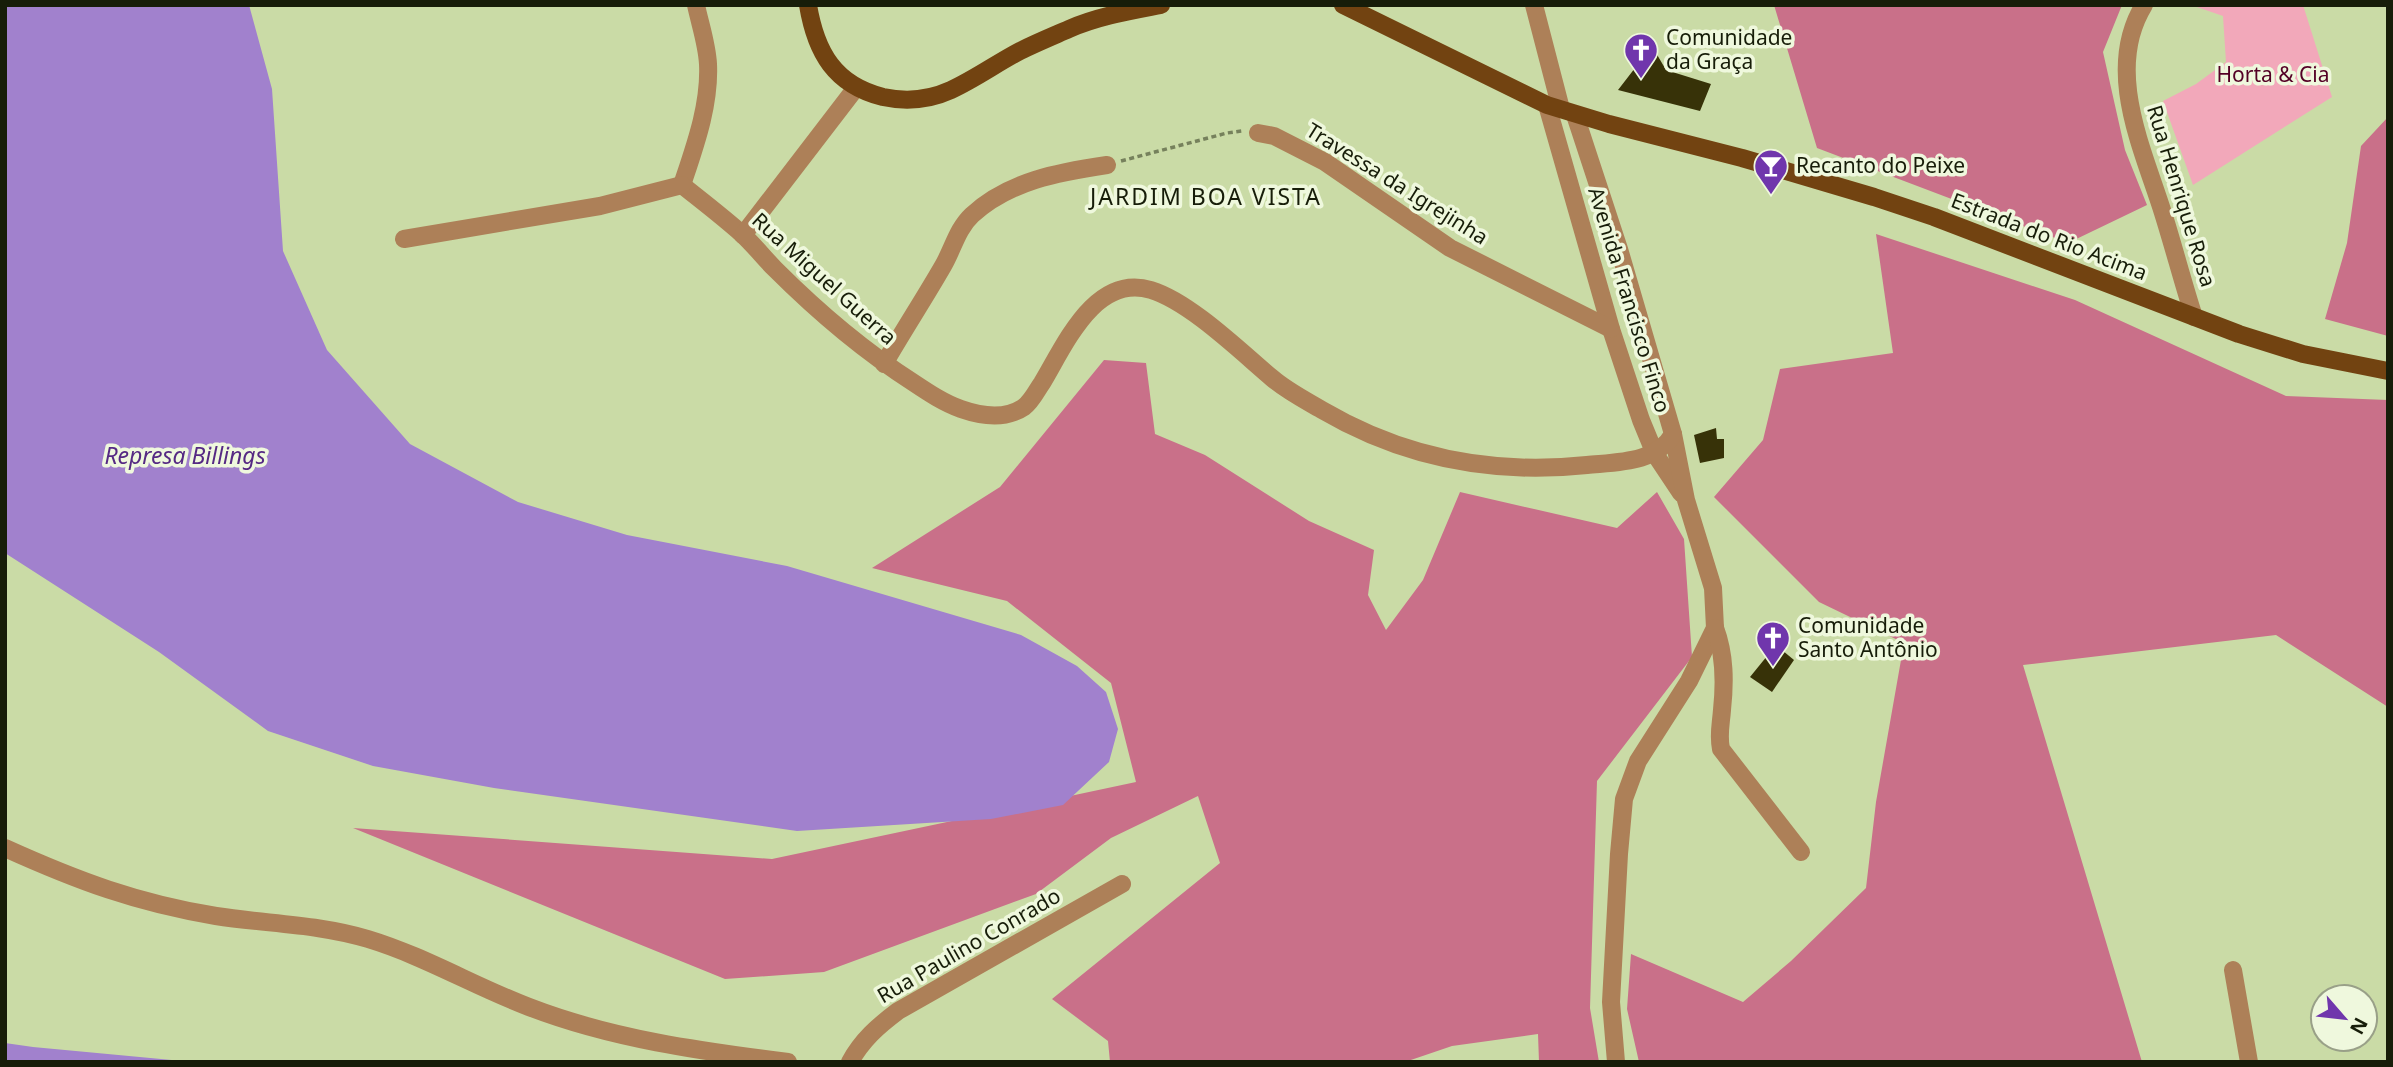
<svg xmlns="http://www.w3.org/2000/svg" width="2393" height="1067" viewBox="0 0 2393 1067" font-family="'Noto Sans',sans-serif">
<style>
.green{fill:#f2a8ba}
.forest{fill:#c97089}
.water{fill:#a181cd}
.building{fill:#373208}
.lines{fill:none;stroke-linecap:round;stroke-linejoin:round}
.path{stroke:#76815c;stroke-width:3.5;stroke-dasharray:5 3.5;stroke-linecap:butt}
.minor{stroke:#ad8058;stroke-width:18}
.major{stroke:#724311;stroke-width:18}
.labels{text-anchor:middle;stroke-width:7;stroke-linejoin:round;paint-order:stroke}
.poi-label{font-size:21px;fill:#171d09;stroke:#eff8dd;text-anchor:start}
.park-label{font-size:21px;fill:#540025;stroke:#eff8dd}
.street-label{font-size:21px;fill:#171d09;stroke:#eff8dd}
.neighbourhood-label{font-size:23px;letter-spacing:2px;fill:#171d09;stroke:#eff8dd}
.water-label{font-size:23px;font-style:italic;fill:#552983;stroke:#eff8dd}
</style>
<rect width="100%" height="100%" fill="#cadba6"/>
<polygon class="green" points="2191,5 2303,5 2332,97 2193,185 2163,101 2196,84 2226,62 2223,16"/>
<g class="forest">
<polygon points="1774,5 2122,5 2103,52 2125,150 2147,205 2068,243 1817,148"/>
<polygon points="2388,117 2388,336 2325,319 2347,243 2361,146"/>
<polygon points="1876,234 2075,300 2286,396 2388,400 2388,707 2276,635 2023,665 2142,1062 1639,1062 1627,1009 1631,954 1743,1002 1791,961 1866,888 1876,802 1904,643 1819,602 1714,497 1763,440 1780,369 1893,353"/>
<polygon points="1104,360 1146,363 1155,434 1205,455 1309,521 1374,550 1368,595 1386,630 1423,580 1460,492 1617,528 1657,492 1684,539 1692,657 1597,781 1590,1008 1599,1062 1539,1062 1538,1034 1452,1046 1405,1062 1110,1062 1108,1041 1052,999 1220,863 1198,796 1111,838 1036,894 824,972 725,979 353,828 772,859 1136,782 1111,683 1007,601 872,568 1000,487"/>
</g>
<g class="water">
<polygon points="5,5 249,5 272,89 283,251 327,350 410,444 518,502 627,535 787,566 1021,635 1077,666 1106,692 1118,729 1109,762 1063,805 991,819 797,831 494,788 373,766 268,731 159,652 5,553"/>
<polygon points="5,1043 33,1047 193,1062 5,1062"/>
</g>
<g class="building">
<polygon points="1652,46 1666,70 1711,84 1700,111 1618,90"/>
<polygon points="1716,428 1717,439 1724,439 1724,458 1700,463 1694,435"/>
<polygon points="1776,645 1794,660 1772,692 1750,677"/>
</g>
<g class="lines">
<polyline class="path" points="1121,161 1227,133 1242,131"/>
<g class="minor">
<polyline points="1534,5 1561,109"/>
<path d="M2144,5C2104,70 2143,149 2163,213C2174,248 2183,283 2194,317"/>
<polyline points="1547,105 1611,329 1641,420 1655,454 1681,493"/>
<polyline points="1575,115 1619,249 1673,434 1686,500 1713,588 1715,628 1689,681 1638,761 1624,799 1619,854 1611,1002 1616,1062"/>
<polyline points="1258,133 1274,136 1325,162 1450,248 1611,329"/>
<path d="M682,185C702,201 723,217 742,234C754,245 764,258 775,269C817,311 864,351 914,383C929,393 944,403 961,409C981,416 1005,420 1024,407C1032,401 1037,390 1042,383C1065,345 1095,273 1151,290C1190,302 1240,351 1272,378C1287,391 1305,400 1322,410C1404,458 1493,475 1587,465C1617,462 1657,463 1673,434"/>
<path d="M682,185C695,146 710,105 708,64C707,44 700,24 696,5"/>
<polyline points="743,235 855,89"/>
<polyline points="404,239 600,206 682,185"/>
<path d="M884,364C903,331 924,299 943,266C953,249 957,229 972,215C1009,181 1059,172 1107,165"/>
<path d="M1715,628C1725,655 1725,682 1722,710C1721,724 1718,735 1721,749L1801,852"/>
<path d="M5,848C78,881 137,903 216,916C267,924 319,924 368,939C424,956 474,986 529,1007C612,1039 700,1051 788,1062"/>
<polyline points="2233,970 2249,1062"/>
<path d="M850,1062C862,1040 878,1026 898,1011L1122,884"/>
</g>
<g class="major">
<path d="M808,5C816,53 835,85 883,97C906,102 929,100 951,90C975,79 997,63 1020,51C1036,43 1053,36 1069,29C1099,16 1130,11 1161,5"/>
<polyline points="1343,5 1547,105 1609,124 1742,158 1874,197 1934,217 2239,334 2303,354 2388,371"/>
</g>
</g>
<defs>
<g id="church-pin" transform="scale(1.75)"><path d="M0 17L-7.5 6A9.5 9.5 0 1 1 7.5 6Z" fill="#7036ac" stroke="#eff8dd"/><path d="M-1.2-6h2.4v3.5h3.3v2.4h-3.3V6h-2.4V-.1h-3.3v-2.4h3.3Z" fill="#fff"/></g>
<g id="bar-pin" transform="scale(1.75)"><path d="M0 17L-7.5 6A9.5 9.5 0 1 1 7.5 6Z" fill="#7036ac" stroke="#eff8dd"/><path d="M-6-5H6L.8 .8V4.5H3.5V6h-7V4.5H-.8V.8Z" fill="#fff"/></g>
</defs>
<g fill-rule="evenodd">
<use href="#church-pin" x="1641" y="50"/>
<use href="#bar-pin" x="1771" y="166"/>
<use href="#church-pin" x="1773" y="638"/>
</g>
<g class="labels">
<g class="poi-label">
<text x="1666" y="45">Comunidade<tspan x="1666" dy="24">da Graça</tspan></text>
<text x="1796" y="173">Recanto do Peixe</text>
<text x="1798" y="633">Comunidade<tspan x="1798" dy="24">Santo Antônio</tspan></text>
</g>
<g class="park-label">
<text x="2273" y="82">Horta &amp; Cia</text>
</g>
<g class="street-label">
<text transform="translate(1397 184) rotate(32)" y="7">Travessa da Igrejinha</text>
<text transform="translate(2181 196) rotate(73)" y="7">Rua Henrique Rosa</text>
<text transform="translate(2049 237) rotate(21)" y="7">Estrada do Rio Acima</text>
<text transform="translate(824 279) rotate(42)" y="7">Rua Miguel Guerra</text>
<text transform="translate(1629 300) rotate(73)" y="7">Avenida Francisco Finco</text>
<text transform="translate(969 946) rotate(-30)" y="7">Rua Paulino Conrado</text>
</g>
<g class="neighbourhood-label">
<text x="1206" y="205">JARDIM BOA VISTA</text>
</g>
<g class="water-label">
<text x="185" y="464">Represa Billings</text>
</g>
</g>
<rect width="2393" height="1067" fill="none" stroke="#171d09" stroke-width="14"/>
<g transform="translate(2344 1018) rotate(118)"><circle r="33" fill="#eff8dd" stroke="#99a088" stroke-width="2"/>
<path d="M0-5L12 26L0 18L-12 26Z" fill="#7036ac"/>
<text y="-10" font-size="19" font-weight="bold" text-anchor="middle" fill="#171d09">N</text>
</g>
</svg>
